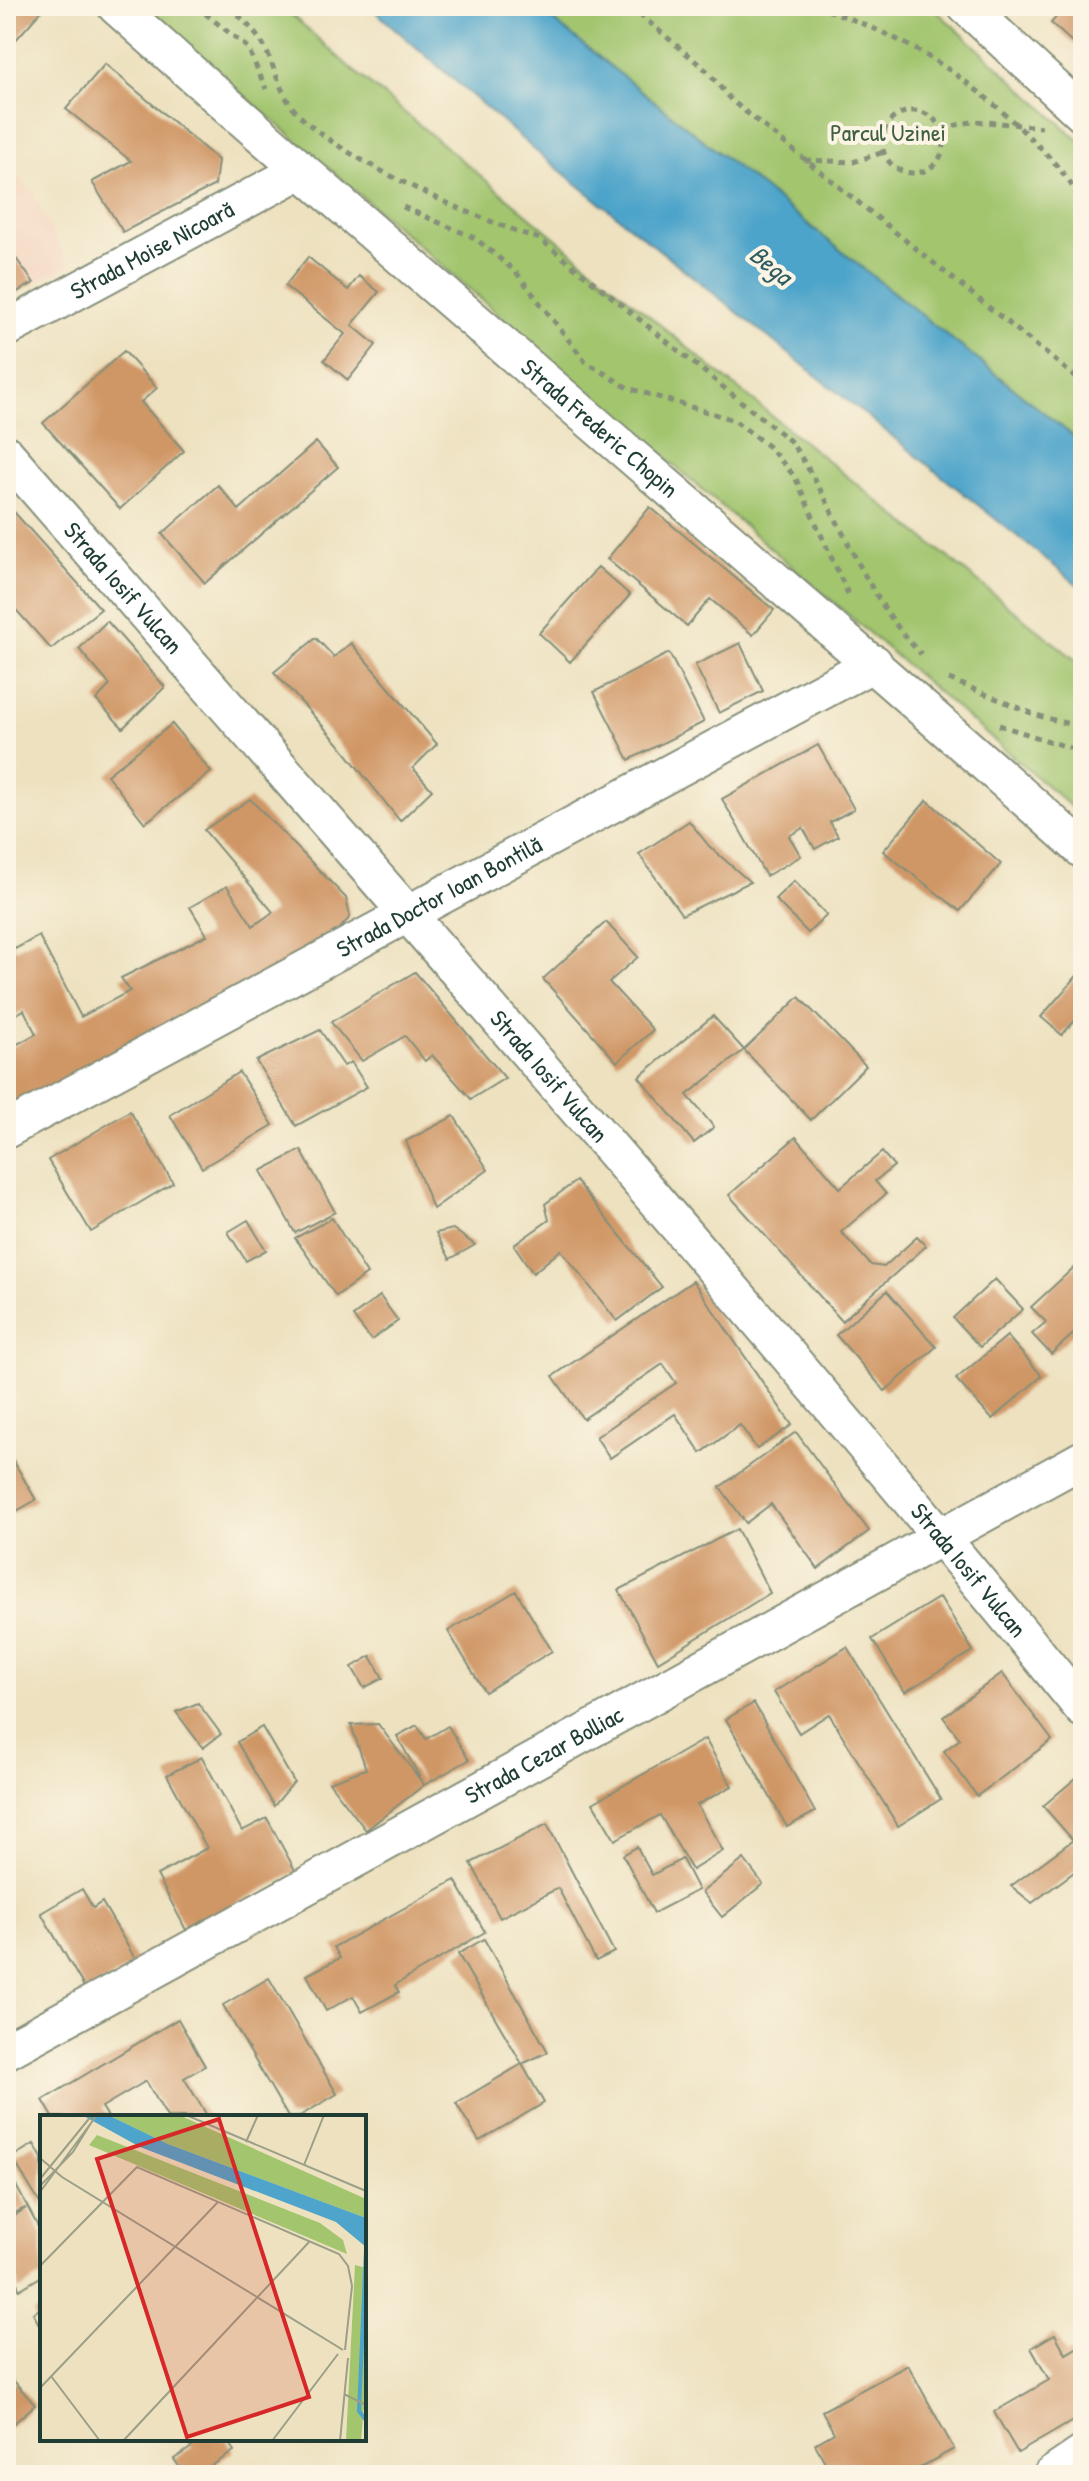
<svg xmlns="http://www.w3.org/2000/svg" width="1089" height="2481" viewBox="0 0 1089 2481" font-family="'Patrick Hand',sans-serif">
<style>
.built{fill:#f3d4be}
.green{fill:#a2c56e;stroke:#608151;stroke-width:2}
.water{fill:#4ea4ca;stroke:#36707f;stroke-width:2}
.building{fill:#d09766}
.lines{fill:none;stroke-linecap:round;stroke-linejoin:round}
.minor-casing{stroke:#868f7a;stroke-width:40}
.path{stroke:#868f7a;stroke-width:5;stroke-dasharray:6 6;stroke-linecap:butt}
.minor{stroke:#fff;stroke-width:36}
.labels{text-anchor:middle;stroke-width:8;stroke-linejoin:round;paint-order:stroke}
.park-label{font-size:24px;fill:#405f42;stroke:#fcf5e5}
.street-label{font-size:24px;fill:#1f3d34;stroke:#fcf5e5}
.water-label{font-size:26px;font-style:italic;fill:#2d5c61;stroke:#fcf5e5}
.inset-river{fill:none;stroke:#4ea4ca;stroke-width:4}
.inset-road{fill:none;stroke:#9b9f87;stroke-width:2}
.view{fill:#d62828;fill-opacity:0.15;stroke:#d62828;stroke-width:4}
.inset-edge{fill:none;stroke:#1f3d34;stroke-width:4}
</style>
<rect width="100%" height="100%" fill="#fcf5e5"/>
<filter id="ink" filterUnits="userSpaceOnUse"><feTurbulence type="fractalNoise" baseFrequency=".0125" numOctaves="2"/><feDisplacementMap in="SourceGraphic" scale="16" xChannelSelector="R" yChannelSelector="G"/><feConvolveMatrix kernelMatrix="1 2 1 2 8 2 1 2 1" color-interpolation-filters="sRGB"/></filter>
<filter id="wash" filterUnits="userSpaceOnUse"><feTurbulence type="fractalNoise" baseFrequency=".006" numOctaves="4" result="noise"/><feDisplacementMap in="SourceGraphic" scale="32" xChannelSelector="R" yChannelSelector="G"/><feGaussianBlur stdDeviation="1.8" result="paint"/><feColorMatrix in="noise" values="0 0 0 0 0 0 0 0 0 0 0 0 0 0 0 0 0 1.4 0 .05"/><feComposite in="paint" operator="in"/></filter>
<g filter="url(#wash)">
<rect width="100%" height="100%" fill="#ede1bf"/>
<polygon class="built" points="6,165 32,191 69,265 6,298"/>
<g class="green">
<polygon points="140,6 282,6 347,65 711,367 1083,666 1083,817"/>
<polygon points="535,6 931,6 1083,144 1083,444"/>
</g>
<polygon class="water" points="369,6 535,6 1083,444 1083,589 537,152"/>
<g id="blocks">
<g class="building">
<polygon points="6,6 44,8 6,51"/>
<polygon points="1066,6 1083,6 1083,52 1051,23"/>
<polygon points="105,64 218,160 215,185 123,232 92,182 131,161 66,109"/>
<polygon points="6,245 34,283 6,298"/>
<polygon points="308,257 348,290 359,276 379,292 352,325 376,345 348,380 324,360 345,334 285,286"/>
<polygon points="124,351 157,388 141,402 184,451 120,509 43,423"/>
<polygon points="316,442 338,467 205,583 162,534 218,485 239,510"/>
<polygon points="6,503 101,609 51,649 11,604 6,608"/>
<polygon points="650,507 774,610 753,635 710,599 687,626 607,559"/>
<polygon points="598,567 630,595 570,662 539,633"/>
<polygon points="107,621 165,687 123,728 96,700 110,685 79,649"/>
<polygon points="316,638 334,657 351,643 437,744 413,768 432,790 400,821 338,743 274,672"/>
<polygon points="740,643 763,691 719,713 695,665"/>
<polygon points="669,653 704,722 629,760 594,692"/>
<polygon points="172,724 211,772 145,823 107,775"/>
<polygon points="818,745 854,809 830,822 838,836 815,849 803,828 789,836 801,856 766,876 722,799"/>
<polygon points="250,799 346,898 350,917 338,931 159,1039 6,1117 6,1050 36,1034 24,1010 6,1020 6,933 15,949 39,936 81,1017 130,991 121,978 207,935 190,907 227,886 253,926 273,912 204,830"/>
<polygon points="927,800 1001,864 960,911 883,851"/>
<polygon points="689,821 709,846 750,882 682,915 639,854"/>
<polygon points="794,881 827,915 808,933 775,899"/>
<polygon points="606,922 638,957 609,982 653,1030 617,1062 543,979"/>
<polygon points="1083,969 1083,1011 1062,1035 1041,1017"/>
<polygon points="415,972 505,1078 471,1099 432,1055 425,1061 405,1036 362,1061 331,1022"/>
<polygon points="799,997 866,1066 811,1120 744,1050"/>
<polygon points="713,1016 744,1050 687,1095 714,1127 694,1143 639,1077"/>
<polygon points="320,1030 344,1066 351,1062 367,1087 296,1126 256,1061"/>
<polygon points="239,1072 273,1125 202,1168 170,1115"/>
<polygon points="130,1111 173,1183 91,1232 48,1160"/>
<polygon points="454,1116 488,1170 433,1209 406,1141"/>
<polygon points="796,1137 840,1188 882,1152 894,1166 875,1181 886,1194 841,1232 871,1265 884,1267 917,1237 926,1246 842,1321 729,1195"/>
<polygon points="301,1150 335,1212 295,1233 261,1171"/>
<polygon points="576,1181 662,1287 617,1321 561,1250 533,1273 514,1245 549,1220 545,1204"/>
<polygon points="332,1218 367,1274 336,1296 295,1238"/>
<polygon points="248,1220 266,1250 246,1261 228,1232"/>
<polygon points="453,1229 475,1245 450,1259 436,1233"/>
<polygon points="1083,1259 1083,1325 1051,1354 1032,1334 1046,1322 1031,1307"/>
<polygon points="995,1279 1023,1309 980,1347 953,1318"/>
<polygon points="693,1281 792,1425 757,1449 740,1425 701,1453 675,1414 610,1458 596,1437 676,1383 663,1364 583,1419 553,1376"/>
<polygon points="887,1291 936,1347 885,1391 836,1335"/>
<polygon points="380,1296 398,1321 371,1340 353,1316"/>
<polygon points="1007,1336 1042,1376 992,1419 956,1379"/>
<polygon points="796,1432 869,1531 818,1569 771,1504 746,1523 720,1487"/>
<polygon points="6,1448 36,1500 6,1517"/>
<polygon points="737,1529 770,1593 658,1662 619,1590"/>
<polygon points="516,1591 552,1651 485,1692 448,1631"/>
<polygon points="940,1597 973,1651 905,1692 872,1639"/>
<polygon points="847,1647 941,1799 898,1826 829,1714 799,1733 774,1692"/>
<polygon points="371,1656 383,1678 364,1688 352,1667"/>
<polygon points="1002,1673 1052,1740 977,1796 944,1751 960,1739 943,1717"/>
<polygon points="198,1703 221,1734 203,1748 176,1712"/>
<polygon points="754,1703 815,1812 787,1827 726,1719"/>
<polygon points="378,1724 424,1785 397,1736 417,1725 426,1739 448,1726 469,1760 424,1785 366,1830 329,1782 366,1769 351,1725"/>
<polygon points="262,1727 294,1782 274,1806 237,1742"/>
<polygon points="705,1739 732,1786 697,1805 723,1851 692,1870 660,1815 615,1840 593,1803"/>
<polygon points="202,1757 242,1831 267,1818 296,1872 186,1930 157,1875 207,1848 167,1775"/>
<polygon points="1083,1772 1083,1870 1081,1867 1032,1903 1011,1886 1073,1840 1043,1806"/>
<polygon points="547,1824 614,1952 596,1961 558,1888 500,1918 471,1863"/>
<polygon points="637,1847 652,1875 682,1859 698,1890 654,1913 623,1855"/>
<polygon points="744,1859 763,1884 722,1917 702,1892"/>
<polygon points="455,1880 485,1932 395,1985 399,1992 362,2012 353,1996 326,2011 307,1975 340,1958 334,1947"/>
<polygon points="82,1889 93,1908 102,1902 137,1962 87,1992 41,1913"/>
<polygon points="484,1939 548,2052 522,2064 544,2103 479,2141 456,2103 522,2064 458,1954"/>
<polygon points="269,1978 337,2094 298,2117 288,2117 223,2005"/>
<polygon points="178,2019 205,2066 184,2078 208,2117 167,2117 146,2081 102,2107 108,2117 53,2117 43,2100"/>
<polygon points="34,2144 42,2158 42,2207 12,2157"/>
<polygon points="6,2167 42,2234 42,2276 19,2290 6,2237 6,2221 26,2208 6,2216"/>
<polygon points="42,2308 42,2330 33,2313"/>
<polygon points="1055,2334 1066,2354 1083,2344 1083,2415 1018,2453 994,2412 1049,2380 1031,2348"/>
<polygon points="908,2365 954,2449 906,2475 832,2475 815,2444 834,2433 822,2411"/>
<polygon points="6,2372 35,2405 6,2430"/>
<polygon points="187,2439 226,2439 234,2451 198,2475 185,2475 174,2459 192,2447"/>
</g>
</g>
</g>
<g filter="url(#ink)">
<use href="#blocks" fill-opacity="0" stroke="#868f7a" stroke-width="2"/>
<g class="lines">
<g class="minor-casing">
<g id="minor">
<path id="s1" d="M116,6C435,292 764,565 1083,850"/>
<polyline points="966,6 1083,114"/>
<path id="s2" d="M6,329L300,171"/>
<path id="s3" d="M6,454C368,869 734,1282 1083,1709"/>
<path id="s4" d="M6,1130L874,663"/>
<path id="s5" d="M6,2051L1083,1459"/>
<polyline points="1052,2475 1083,2454"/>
</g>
</g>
<g class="path">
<polyline points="196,6 248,48 266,89"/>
<path d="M230,6C242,19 257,33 265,48C274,66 279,88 290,104C323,153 481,221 540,239L790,441C839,509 862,594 921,654"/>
<polyline points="630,6 707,71 731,100 1083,383"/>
<path d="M816,6C902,36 956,67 1021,129C1046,153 1069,175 1083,206"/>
<circle cx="913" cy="142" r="31"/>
<polyline points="942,128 976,121 1042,127"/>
<polyline points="805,160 853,162 884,152"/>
<polyline points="403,207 475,238 516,272 585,361 628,388 734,420 769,447 795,477 848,594"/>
<polyline points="949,679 1036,715 1083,728"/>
<polyline points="999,725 1083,752"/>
</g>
<use href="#minor" class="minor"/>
</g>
</g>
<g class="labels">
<g class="park-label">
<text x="888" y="141">Parcul Uzinei</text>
</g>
<g class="street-label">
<text dy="8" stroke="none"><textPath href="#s2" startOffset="166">Strada Moise Nicoară</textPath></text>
<text dy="8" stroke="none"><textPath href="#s1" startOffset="642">Strada Frederic Chopin</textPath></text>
<text dy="8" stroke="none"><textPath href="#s3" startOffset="178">Strada Iosif Vulcan</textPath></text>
<text dy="8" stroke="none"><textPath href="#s4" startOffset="492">Strada Doctor Ioan Bontilă</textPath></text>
<text dy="8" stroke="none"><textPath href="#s3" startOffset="826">Strada Iosif Vulcan</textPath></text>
<text dy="8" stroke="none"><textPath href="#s3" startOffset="1474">Strada Iosif Vulcan</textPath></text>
<text dy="8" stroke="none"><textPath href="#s5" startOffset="614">Strada Cezar Bolliac</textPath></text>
</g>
<g class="water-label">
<text transform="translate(771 265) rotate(39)" y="9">Bega</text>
</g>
</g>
<g transform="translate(40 2115)">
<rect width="326" height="326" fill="#ede1bf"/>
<path d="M68,0H139L326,84V103L128,29ZM57,20L280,108L303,125L307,139L49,30ZM315,150L326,153V267L321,326H306Z" fill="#a2c56e"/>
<path d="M42,0H68L128,29L326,103V132L296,107L100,32Z" fill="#4ea4ca"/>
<path class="inset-river" d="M326,135L319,296L326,305"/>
<path class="inset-road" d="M146,0L326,76M206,27L218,0M0,43L22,62L303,235M264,50L284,0M0,64L52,0M0,71L33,37L56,0M0,77L57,0M0,151L97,52L299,139L308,151L312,171L305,235M11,261L60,326M0,273L178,87M304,279L326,290M83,326L270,126M232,326L298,239M300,326L308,243"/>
<path class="view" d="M179,4L269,282L147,322L57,44Z"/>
<rect width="326" height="326" class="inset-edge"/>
</g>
<rect width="1089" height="2481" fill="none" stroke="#fcf5e5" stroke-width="32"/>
</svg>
